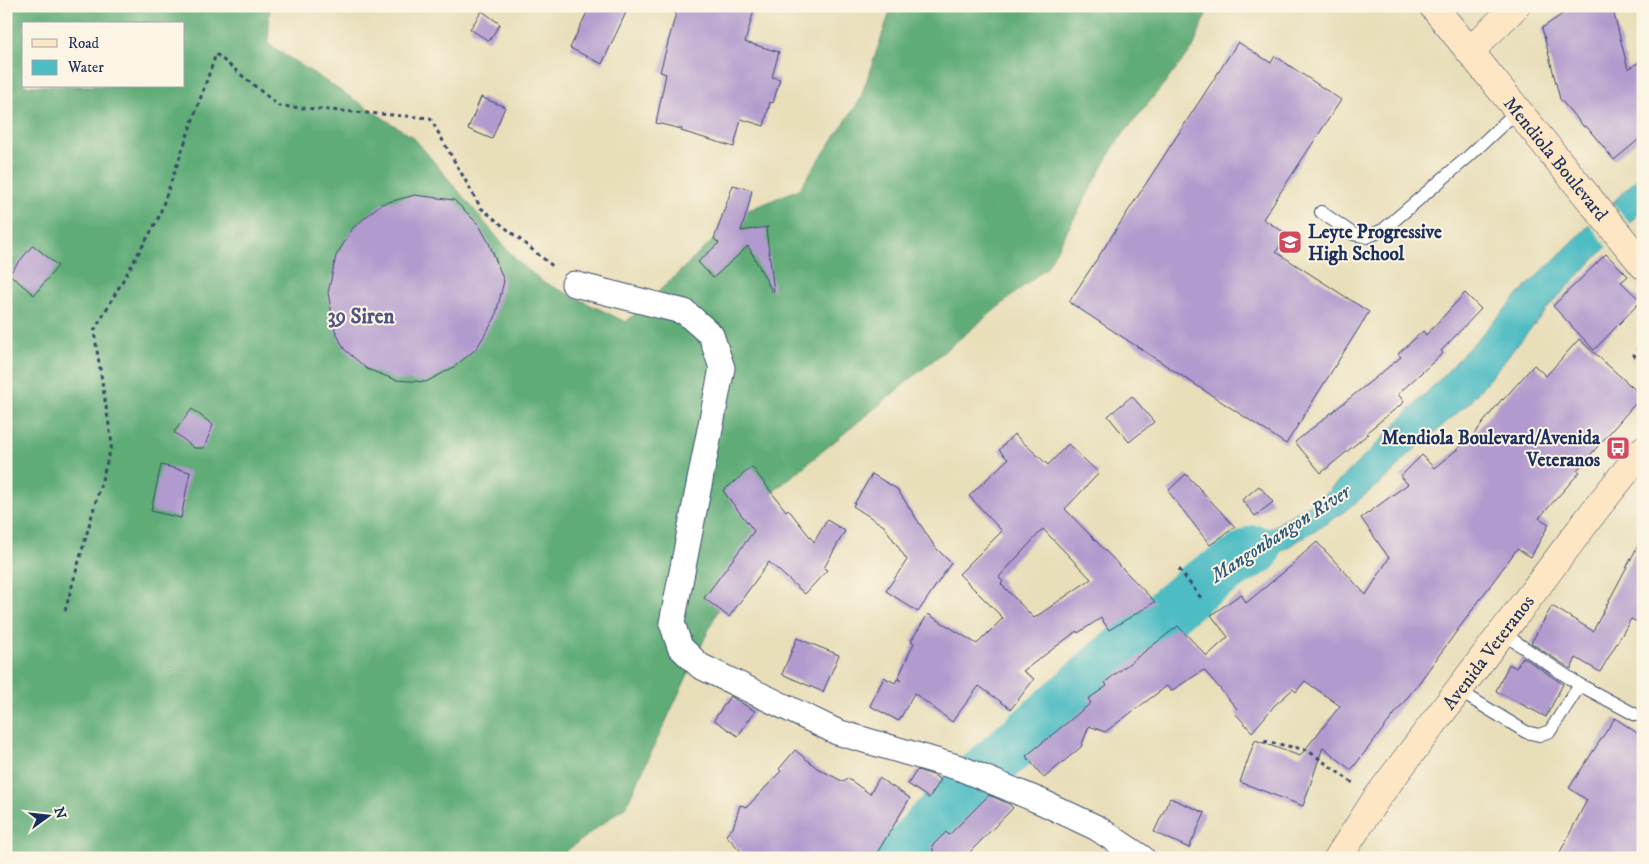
<svg xmlns="http://www.w3.org/2000/svg" width="1649" height="864" viewBox="0 0 1649 864" font-family="'IM FELL DW Pica',serif">
<style>
.forest{fill:#5eac77;stroke:#3c6e6a;fill-rule:evenodd}
.water{fill:#4dbcc3;stroke:#347690}
.pier{fill:#e8deb9}
.lines{fill:none;stroke-linecap:round;stroke-linejoin:round}
.river{stroke:#4dbcc3;stroke-width:50}
.building{fill:#b19acd;fill-rule:evenodd}
.lane-casing{stroke:#3a496c;stroke-width:14}
.street-casing{stroke:#3a496c;stroke-width:27}
.secondary-casing{stroke:#3a496c;stroke-width:29}
.path{stroke:#3a496c;stroke-width:3;stroke-dasharray:4 4;stroke-linecap:butt}
.lane{stroke:#fff;stroke-width:12}
.street{stroke:#fff;stroke-width:25}
.secondary{stroke:#fce6c4;stroke-width:28}
.labels{text-anchor:middle;stroke-width:4;stroke-linejoin:round;paint-order:stroke}
.street-label{font-size:19px;fill:#1b2f5e;stroke:#fcf5e5}
.poi-label{font-size:19px;font-weight:bold;fill:#1b2f5e;stroke:#fcf5e5;text-anchor:start}
.water-label{font-size:20px;font-style:italic;fill:#2a597c;stroke:#fcf5e5}
.quarter-label{font-size:21px;font-weight:bold;fill:#505485;stroke:#fcf5e5}
</style>
<rect width="100%" height="100%" fill="#fcf5e5"/>
<filter id="ink" filterUnits="userSpaceOnUse"><feTurbulence type="fractalNoise" baseFrequency=".02" numOctaves="2"/><feDisplacementMap in="SourceGraphic" scale="10" xChannelSelector="R" yChannelSelector="G"/><feConvolveMatrix kernelMatrix="1 2 1 2 8 2 1 2 1" color-interpolation-filters="sRGB"/></filter>
<filter id="wash" filterUnits="userSpaceOnUse"><feTurbulence type="fractalNoise" baseFrequency=".0096" numOctaves="4" result="noise"/><feDisplacementMap in="SourceGraphic" scale="20" xChannelSelector="R" yChannelSelector="G"/><feGaussianBlur stdDeviation="1.12" result="paint"/><feColorMatrix in="noise" values="0 0 0 0 0 0 0 0 0 0 0 0 0 0 0 0 0 1.4 0 .05"/><feComposite in="paint" operator="in"/></filter>
<g filter="url(#wash)">
<rect width="100%" height="100%" fill="#e8deb9"/>
<path class="forest" d="M6,6H270L268,44L414,138L516,260L543,282L626,322L742,213L799,189L860,100L892,6H1209L1193,48L1116,143L1047,267L774,491L626,806L557,858H6ZM24,24H184V86H24Z"/>
<polygon class="water" points="1643,173 1643,209 1552,303 1469,403 1407,456 1390,475 1341,514 1208,597 1191,577 1323,496 1372,449 1413,406 1442,377 1523,290"/>
<polygon class="pier" points="1611,200 1631,225 1608,248 1588,223"/>
<g class="lines">
<polyline class="river" points="900,858 928,826 990,766 1107,663 1198,586 1256,550"/>
</g>
<g id="blocks">
<g class="building">
<polygon points="590,6 629,6 602,64 570,48"/>
<polygon points="678,6 755,6 745,42 779,52 772,77 780,79 773,103 770,102 764,126 741,119 734,147 681,131 682,129 656,123 666,74 660,72"/>
<polygon points="1574,6 1612,6 1628,69 1643,60 1643,136 1614,160 1586,126 1584,127 1560,99 1542,28"/>
<polygon points="482,11 500,24 489,41 470,29"/>
<polygon points="1238,42 1271,63 1275,56 1341,100 1263,219 1287,234 1276,252 1369,312 1286,444 1069,302"/>
<polygon points="481,97 505,107 492,139 468,129"/>
<polygon points="733,185 752,190 748,208 741,231 768,227 766,229 774,291 772,291 748,246 713,278 698,262 719,243 714,239"/>
<polygon points="415,195 454,200 479,225 489,243 504,281 495,318 476,349 454,367 426,382 396,380 367,369 344,349 335,330 328,293 336,256 353,228 381,204"/>
<polygon points="33,245 58,266 34,295 9,274"/>
<polygon points="1606,254 1628,276 1621,282 1641,301 1594,350 1553,306"/>
<polygon points="1465,293 1481,309 1441,351 1443,353 1398,394 1404,402 1367,432 1368,434 1321,473 1295,442 1401,357 1398,354 1423,331 1426,335"/>
<polygon points="1579,339 1642,396 1577,470 1580,472 1539,518 1549,524 1531,557 1517,549 1418,684 1351,770 1323,747 1303,806 1240,782 1255,740 1300,756 1340,706 1305,681 1296,692 1293,689 1275,705 1252,732 1235,713 1238,710 1204,670 1171,691 1167,686 1105,732 1089,726 1081,747 1044,778 1026,756 1091,703 1088,699 1107,686 1105,682 1178,626 1207,656 1228,637 1211,615 1241,594 1246,603 1296,562 1295,561 1317,542 1366,595 1389,558 1361,518 1408,484 1400,477 1422,455 1434,468 1471,438 1502,399 1503,400 1534,365 1546,376"/>
<polygon points="1132,396 1154,422 1129,442 1108,416"/>
<polygon points="192,409 213,425 204,448 194,448 174,432"/>
<path d="M1014,434L1048,465L1068,444L1099,473L1065,509L1155,602L1109,630L1101,618L1078,633L1077,631L1023,671L1034,679L1011,709L979,686L952,722L914,693L899,721L870,706L884,677L895,683L897,679L901,681L898,678L914,643L911,641L928,614L977,644L1003,618L959,574L1002,531L969,496L1008,459L999,450ZM1043,529L1091,579L1034,618L1001,584L1003,582L999,577Z"/>
<polygon points="161,465 190,472 181,518 151,511"/>
<polygon points="752,467 786,511 788,509 814,542 827,520 845,531 824,568 827,570 805,594 769,562 729,617 704,598 754,531 723,491"/>
<polygon points="872,474 897,489 935,547 951,563 918,612 886,591 907,560 884,526 853,506"/>
<polygon points="1186,474 1235,527 1210,545 1168,491"/>
<polygon points="1259,486 1273,502 1255,516 1242,500"/>
<polygon points="1643,536 1643,625 1631,619 1600,672 1576,658 1571,669 1531,643 1552,606 1593,631"/>
<polygon points="797,638 839,655 823,692 782,674"/>
<polygon points="1523,657 1563,684 1546,717 1496,691 1509,664 1516,668"/>
<polygon points="730,696 755,711 738,736 714,720"/>
<polygon points="1615,718 1643,737 1643,858 1557,858 1587,800 1569,788"/>
<polygon points="795,750 817,768 844,782 847,778 870,794 879,778 910,798 874,858 747,858 726,835 733,828 740,805 747,807 781,771 779,769"/>
<polygon points="917,770 933,775 941,780 929,798 908,784"/>
<polygon points="989,795 1009,804 1013,808 968,854 972,858 926,858 934,850 931,847 946,832 949,835"/>
<polygon points="1170,798 1205,813 1189,848 1154,832"/>
</g>
</g>
</g>
<g filter="url(#ink)">
<use href="#blocks" fill-opacity="0" stroke="#3a496c" stroke-width="1"/>
<g class="lines">
<g class="lane-casing">
<g id="lane">
<polyline points="1321,212 1353,234 1367,237 1383,230 1468,157 1518,110"/>
<polyline points="1580,685 1636,715"/>
<polyline points="1459,691 1526,732 1539,735 1550,731 1580,685 1502,633"/>
</g>
</g>
<g class="street-casing">
<polyline id="street" points="574,284 685,312 711,335 722,368 672,623 680,647 700,666 837,732 960,768 1042,802 1097,828 1142,858"/>
</g>
<g class="secondary-casing">
<g id="secondary">
<path id="s1" d="M1433,6L1643,265"/>
<polyline points="1470,51 1516,6"/>
<path id="s2" d="M1338,858L1376,799L1595,510L1643,450"/>
</g>
</g>
<g class="path">
<polyline points="1643,340 1634,355 1643,366"/>
<polyline points="1179,569 1201,598"/>
<polyline points="65,611 112,444 94,331 158,219 216,54 279,106 430,118 481,208 555,268"/>
<polyline points="1264,741 1307,750 1353,783"/>
</g>
<use href="#lane" class="lane"/>
<use href="#street" class="street"/>
<use href="#secondary" class="secondary"/>
</g>
</g>
<defs>
<g id="school-square" transform="scale(1.25)"><rect x="-9" y="-9" width="18" height="18" rx="4" fill="#d1495b" stroke="#fcf5e5"/><path d="M0-5L7-2L0 1L-7-2ZM-4 1L0 2.5L4 1V4Q0 6-4 4Z" fill="#fff"/></g>
<g id="bus-square" transform="scale(1.25)"><rect x="-9" y="-9" width="18" height="18" rx="4" fill="#d1495b" stroke="#fcf5e5"/><path d="M-5-6H5V4H4V6H2V4H-2V6H-4V4H-5ZM-3.5-4V0h7V-4ZM-3.5 1.2v1.5H-2V1.2ZM2 1.2v1.5H3.5V1.2Z" fill="#fff"/></g>
</defs>
<g fill-rule="evenodd">
<use href="#school-square" x="1290" y="242"/>
<use href="#bus-square" x="1618" y="448"/>
</g>
<g class="labels">
<g class="street-label">
<text dy="7" stroke="none"><textPath href="#s1" startOffset="196">Mendiola Boulevard</textPath></text>
<text dy="7" stroke="none"><textPath href="#s2" startOffset="255">Avenida Veteranos</textPath></text>
</g>
<g class="poi-label">
<text x="1308" y="238">Leyte Progressive<tspan x="1308" dy="22">High School</tspan></text>
<text x="1600" y="444" text-anchor="end">Mendiola Boulevard/Avenida<tspan x="1600" dy="22">Veteranos</tspan></text>
</g>
<g class="water-label">
<text transform="translate(1280 533) rotate(-33)" y="7">Mangonbangon River</text>
</g>
<g class="quarter-label">
<text x="361" y="323">39 Siren</text>
</g>
</g>
<rect width="1649" height="864" fill="none" stroke="#fcf5e5" stroke-width="25"/>
<rect x="22" y="22" width="162" height="65" fill="#fcf5e5" stroke="#a2a6af"/>
<rect x="32" y="39" width="25" height="8" fill="#fce6c4" stroke="#a2a6af"/>
<text x="68" y="48" font-size="15" fill="#1b2f5e">Road</text>
<rect x="32" y="60" width="25" height="15" fill="#4dbcc3" stroke="#a2a6af"/>
<text x="68" y="72" font-size="15" fill="#1b2f5e">Water</text>
<g transform="translate(48 816) rotate(75)" stroke="#fcf5e5" stroke-width="4" paint-order="stroke">
<path d="M0-4L9 19L0 12L-9 19Z" fill="#1b2f5e"/>
<text y="-8" font-size="14" font-weight="bold" text-anchor="middle" fill="#1b2f5e">N</text>
</g>
</svg>
